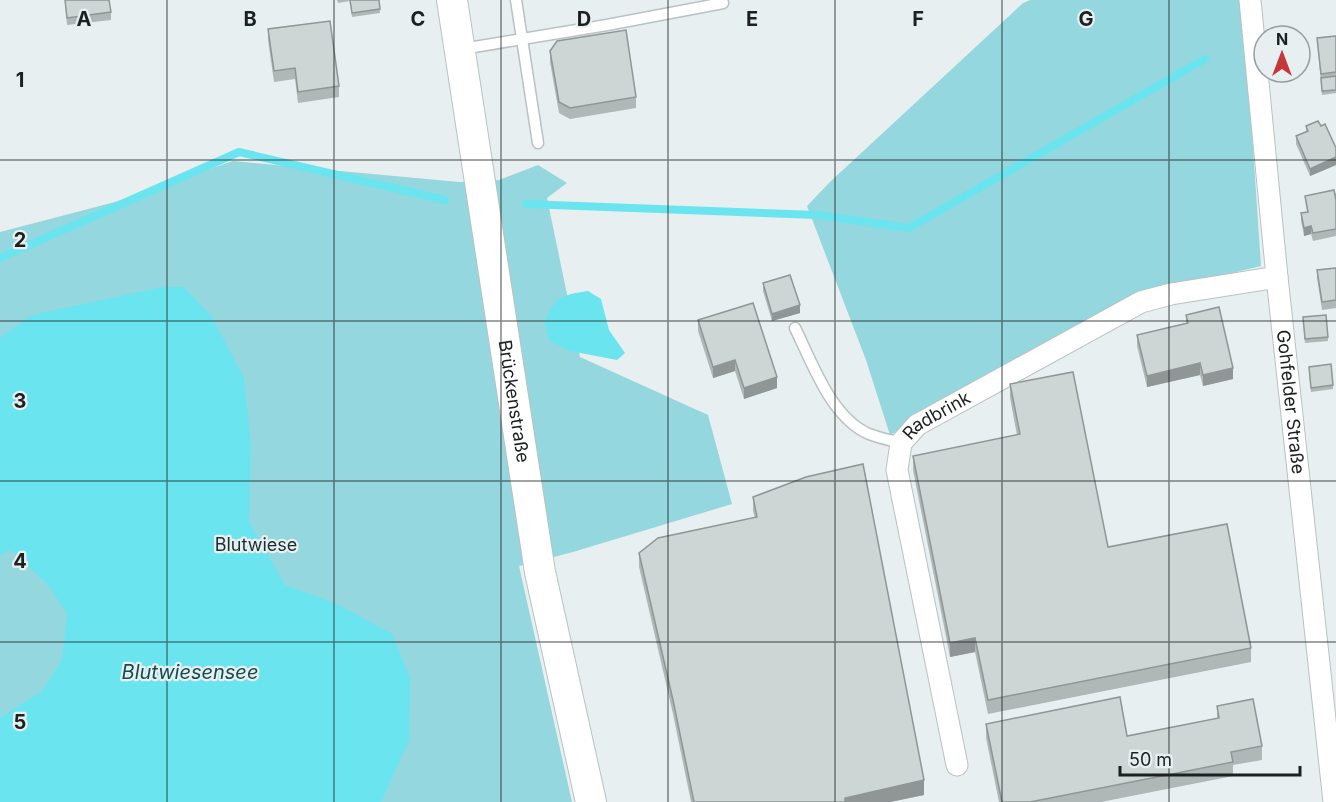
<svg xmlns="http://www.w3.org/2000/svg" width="1336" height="802" viewBox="0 0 1336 802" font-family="Inter,sans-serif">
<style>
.green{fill:#94d7de}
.water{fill:#6ae5f0}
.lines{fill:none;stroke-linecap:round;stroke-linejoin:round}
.stream{stroke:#6ae5f0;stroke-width:8}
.lane-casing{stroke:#bac1c2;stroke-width:13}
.street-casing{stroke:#bac1c2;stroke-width:23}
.secondary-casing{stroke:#bac1c2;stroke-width:32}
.lane{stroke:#fff;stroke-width:10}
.street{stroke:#fff;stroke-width:21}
.secondary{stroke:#fff;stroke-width:30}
.wall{fill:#b0b7b7}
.shaded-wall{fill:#909595}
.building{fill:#cdd5d5;stroke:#909595;stroke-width:1.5}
.grid{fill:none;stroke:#1d2020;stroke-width:1.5;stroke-opacity:0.55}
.labels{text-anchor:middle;stroke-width:4.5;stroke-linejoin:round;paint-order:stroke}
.street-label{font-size:18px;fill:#1d2020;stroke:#e8eff0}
.park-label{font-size:18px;fill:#182e30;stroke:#e8eff0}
.water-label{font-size:20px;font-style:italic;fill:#154c51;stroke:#e8eff0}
.grid-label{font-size:20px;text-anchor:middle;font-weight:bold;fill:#1d2020;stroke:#e8eff0;stroke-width:4.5;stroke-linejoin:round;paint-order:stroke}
</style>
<rect width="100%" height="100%" fill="#e8eff0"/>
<g class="green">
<polygon points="1030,0 1243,0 1261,266 1136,296 1071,330 890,435 866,360 807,206 831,181 1023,3"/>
<polygon points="233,161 459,182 499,180 538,165 567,183 547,198 580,357 708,415 732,504 573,552 519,566 572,802 0,802 0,232 115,202"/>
</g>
<g class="water">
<polygon points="163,287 184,287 211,316 244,378 251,444 249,522 285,585 337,604 392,634 410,678 409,740 381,802 0,802 0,718 42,691 62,660 67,613 49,586 11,550 0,555 0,338 32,315"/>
<path d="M588,291L601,299L609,330L625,353L617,360L570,351L550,341L544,323C556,297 560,295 588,291Z"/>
</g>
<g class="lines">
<g class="stream">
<polyline points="526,204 818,215 909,228 1205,59"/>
<polyline points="0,258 239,152 445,200"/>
</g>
<g class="lane-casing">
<g id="lane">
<polyline points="516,0 538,143"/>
<polyline points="462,49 607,25 723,3 722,0"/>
<path d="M795,328C812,362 831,418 869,434C879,438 890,440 901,443"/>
</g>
</g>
<g class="street-casing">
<g id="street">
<path id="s1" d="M1250,0L1277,277L1334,802"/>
<path id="s2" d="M957,765L897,470L901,443L917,425L1141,302L1171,294L1277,277"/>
</g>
</g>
<g class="secondary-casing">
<g id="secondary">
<path id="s3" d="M452,0L540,572L591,802"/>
</g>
</g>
<use href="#lane" class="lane"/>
<use href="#street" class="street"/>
<use href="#secondary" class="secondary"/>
</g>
<g class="wall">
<polygon points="65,0 111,12 111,20 67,25"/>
<polygon points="337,0 379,0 380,13 352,17 350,1 338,3"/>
<polygon points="268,29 339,86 339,97 298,103 295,79 274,82 268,40"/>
<polygon points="1336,36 1336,93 1322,95 1317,38"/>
<polygon points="550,51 636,97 636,108 570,119 559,113 550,62"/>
<polygon points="1306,126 1321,126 1336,148 1336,165 1310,176 1296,144 1296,136 1306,132"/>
<polygon points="1336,193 1336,236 1313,241 1311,234 1304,236 1301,221 1301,213 1307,212 1305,196"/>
<polygon points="1336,268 1336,308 1322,310 1317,278 1317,270"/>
<polygon points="763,283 800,313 772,321 763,291"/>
<polygon points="1186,315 1233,379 1203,386 1200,375 1147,387 1137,346 1137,335 1186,323"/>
<polygon points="1303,317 1328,337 1328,341 1305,343"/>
<polygon points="698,320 777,388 744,399 735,371 713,378 698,331"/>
<polygon points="1309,371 1333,385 1333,389 1311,392"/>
<polygon points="1010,384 1108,547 1251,648 1251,662 988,714 975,652 950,657 913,470 913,456 1017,435 1010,398"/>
<polygon points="753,497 924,795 890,802 691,802 673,714 639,567 639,553 755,518 753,511"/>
<polygon points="1217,706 1262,746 1262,760 1233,765 1233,776 1101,802 999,802 986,738 986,724 1127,736 1217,718"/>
</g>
<g class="shaded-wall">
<polygon points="1336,157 1336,165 1310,176 1310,169"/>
<polygon points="1311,226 1311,234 1304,236 1304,228"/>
<polygon points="800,305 800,313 772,321 772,314"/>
<polygon points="735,360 735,371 713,378 713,367"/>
<polygon points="1200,363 1200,375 1147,387 1147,376"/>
<polygon points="1233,368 1233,379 1203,386 1203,375"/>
<polygon points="777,377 777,388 744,399 744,388"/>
<polygon points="975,638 975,652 950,657 950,643"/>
<polygon points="924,780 924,795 890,802 845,802 845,798"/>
</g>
<g class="building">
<polygon points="65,0 109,0 111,12 67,18"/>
<polygon points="350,0 379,0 380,9 352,13"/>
<polygon points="330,21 339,86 298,92 295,68 274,71 268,29"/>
<polygon points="626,30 636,97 570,108 559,102 550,51 557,41"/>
<polygon points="1336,36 1336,72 1321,74 1317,38"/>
<polygon points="1336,76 1336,90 1322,91 1321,78"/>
<polygon points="1318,121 1321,126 1325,124 1336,148 1336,157 1310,169 1296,136 1308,131 1306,126"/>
<polygon points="1334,190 1336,200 1336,229 1313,233 1311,226 1304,228 1301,213 1308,212 1305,196"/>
<polygon points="1336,268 1336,300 1322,302 1317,270"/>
<polygon points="790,275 800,305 772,314 763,283"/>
<polygon points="753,303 777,377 744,388 735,360 713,367 698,320"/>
<polygon points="1219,307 1233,368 1203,375 1200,363 1147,376 1137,335 1188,323 1186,315"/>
<polygon points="1326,315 1328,337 1305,339 1303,317"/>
<polygon points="1331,364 1333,385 1311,388 1309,367"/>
<polygon points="1073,372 1108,547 1227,524 1251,648 988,700 975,638 950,643 913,456 1020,434 1010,384"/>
<polygon points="863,464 924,780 845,798 845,802 694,802 673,700 639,553 658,538 757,517 753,497 806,477"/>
<polygon points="1120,697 1127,736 1219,718 1217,706 1253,699 1262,746 1231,752 1233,762 1030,802 1002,802 986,724"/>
</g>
<path class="grid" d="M167,0V802M334,0V802M501,0V802M668,0V802M835,0V802M1002,0V802M1169,0V802M0,160H1336M0,321H1336M0,481H1336M0,642H1336"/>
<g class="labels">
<g class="street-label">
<text dy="6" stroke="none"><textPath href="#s1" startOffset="404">Gohfelder Straße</textPath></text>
<text dy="6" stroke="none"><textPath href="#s3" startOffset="406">Brückenstraße</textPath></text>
<text dy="6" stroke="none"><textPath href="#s2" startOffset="374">Radbrink</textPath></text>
</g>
<g class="park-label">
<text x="256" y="551">Blutwiese</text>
</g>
<g class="water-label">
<text x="190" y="679">Blutwiesensee</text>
</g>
</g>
<g class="grid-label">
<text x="84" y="26">A</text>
<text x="250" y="26">B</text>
<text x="418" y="26">C</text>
<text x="584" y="26">D</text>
<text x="752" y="26">E</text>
<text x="918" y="26">F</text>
<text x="1086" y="26">G</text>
<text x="20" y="87">1</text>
<text x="20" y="247">2</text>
<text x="20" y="408">3</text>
<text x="20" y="568">4</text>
<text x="20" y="729">5</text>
</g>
<g transform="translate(1282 54)"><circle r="28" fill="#e8eff0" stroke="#979c9d" stroke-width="1.5"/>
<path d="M0-4.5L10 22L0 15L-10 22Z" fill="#c6373c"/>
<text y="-9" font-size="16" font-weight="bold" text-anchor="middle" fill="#1d2020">N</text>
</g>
<path d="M1120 766v9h180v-9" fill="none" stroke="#1d2020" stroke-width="3"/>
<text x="1129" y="766" font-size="18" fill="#1d2020" stroke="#e8eff0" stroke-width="4.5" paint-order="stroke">50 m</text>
</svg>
